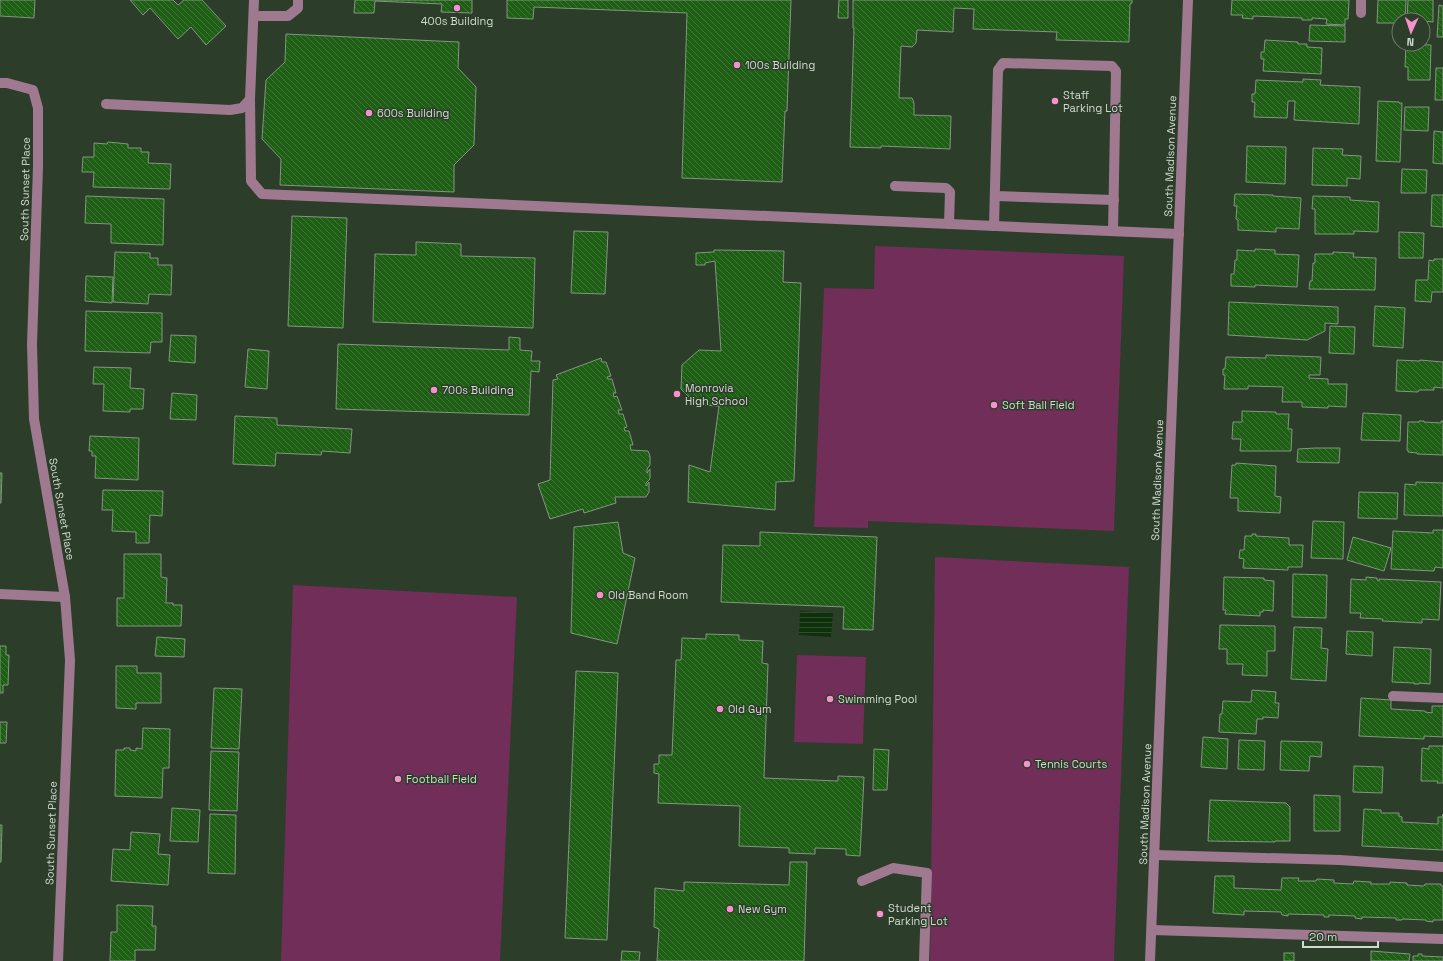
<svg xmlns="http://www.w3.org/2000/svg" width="1443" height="961" viewBox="0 0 1443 961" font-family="'Space Grotesk',sans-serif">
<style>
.garden{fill:#702e59}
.water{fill:url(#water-rules)}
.building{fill:url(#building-back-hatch);stroke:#839680}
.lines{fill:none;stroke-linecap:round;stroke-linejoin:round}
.minor{stroke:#9f798f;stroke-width:10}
.poi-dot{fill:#f690cf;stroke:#2c3d2a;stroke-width:1.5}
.labels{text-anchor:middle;stroke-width:3;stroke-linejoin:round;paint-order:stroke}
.poi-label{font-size:11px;fill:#d0dace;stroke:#2c3d2a;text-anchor:start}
.street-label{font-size:11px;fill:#d0dace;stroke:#2c3d2a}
</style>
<defs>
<pattern id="water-rules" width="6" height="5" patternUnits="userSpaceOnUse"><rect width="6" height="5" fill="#0e300a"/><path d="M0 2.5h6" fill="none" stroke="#304d2c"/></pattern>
<pattern id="building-back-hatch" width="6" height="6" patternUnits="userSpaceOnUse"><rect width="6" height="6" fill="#1e5e15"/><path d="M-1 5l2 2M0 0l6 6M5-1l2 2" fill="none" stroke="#3e7436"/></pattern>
</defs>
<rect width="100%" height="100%" fill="#2c3d2a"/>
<g class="garden">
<polygon points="875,246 1124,256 1114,531 868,521 868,528 814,527 824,288 874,289"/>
<polygon points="935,557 1129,567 1114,961 930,961"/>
<polygon points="293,585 517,597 500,961 281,961"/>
<polygon points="797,655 866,657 863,744 794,742"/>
</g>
<polygon class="water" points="800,611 833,613 831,637 799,635"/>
<g class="building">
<polygon points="0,0 35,0 34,18 0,16"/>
<polygon points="130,0 173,0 178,5 184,0 202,0 226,26 206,45 191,27 178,39 150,8 143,15"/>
<polygon points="355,0 472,0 472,13 441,12 442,4 375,1 374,13 354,13"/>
<polygon points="507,0 791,0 787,111 785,111 782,182 682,178 687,13 534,7 533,19 507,18"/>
<polygon points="839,0 848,0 848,18 838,18"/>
<polygon points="853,0 1132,0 1132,3 1130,4 1129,42 1056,40 1057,32 973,29 974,9 954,8 953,32 917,30 916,43 912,47 901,46 899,98 912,98 914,103 914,115 951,116 950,149 881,146 881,148 850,147 854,28 853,28"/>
<polygon points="1232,0 1349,0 1348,19 1345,19 1345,25 1326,24 1327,19 1312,18 1312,20 1302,20 1302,18 1253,16 1253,19 1242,18 1243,15 1231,15"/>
<polygon points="1378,0 1406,0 1405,20 1399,20 1399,23 1377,23"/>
<polygon points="1408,0 1433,0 1433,22 1423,21 1423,20 1407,20"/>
<polygon points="1439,5 1443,6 1443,37 1437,37"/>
<polygon points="1310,25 1345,26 1345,42 1309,41"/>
<polygon points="286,34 459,42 458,68 476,87 474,145 454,165 454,192 280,185 281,159 262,139 266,80 285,62"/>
<polygon points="1265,40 1298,42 1298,44 1307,44 1307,47 1322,48 1321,74 1263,71 1264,59 1261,59 1261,52 1264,52"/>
<polygon points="1406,44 1431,45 1430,80 1408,80 1408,67 1405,67"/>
<polygon points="1436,68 1443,68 1443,100 1435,100"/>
<polygon points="1303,79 1321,80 1320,85 1360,87 1359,124 1294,120 1295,101 1288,101 1287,118 1254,117 1255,102 1252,102 1252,94 1255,94 1256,80 1303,82"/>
<polygon points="1378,101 1399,102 1399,103 1402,103 1400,162 1376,161"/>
<polygon points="1405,107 1429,107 1428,131 1404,130"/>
<polygon points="1434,131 1443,132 1443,164 1433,163"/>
<polygon points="108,142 128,144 128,148 141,148 141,152 149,152 148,163 171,164 170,189 93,187 94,172 82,172 83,157 94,157 94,143 107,144"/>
<polygon points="1247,146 1286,147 1285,184 1246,182"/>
<polygon points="1313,148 1343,149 1342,155 1361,156 1360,179 1347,178 1347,186 1312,185"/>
<polygon points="1402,169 1427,170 1426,193 1401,193"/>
<polygon points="1235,194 1273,195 1273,196 1301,198 1299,229 1276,228 1276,232 1238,230 1238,220 1236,219 1237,206 1234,206"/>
<polygon points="1432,195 1443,195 1443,227 1431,226"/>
<polygon points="86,196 164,199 163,245 111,243 111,224 85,223"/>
<polygon points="1313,196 1350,197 1350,200 1379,202 1378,232 1354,231 1354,234 1315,234 1315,209 1312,209"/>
<polygon points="292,216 347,218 343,328 288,326"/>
<polygon points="574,231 608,232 605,294 571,293"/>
<polygon points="1399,232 1424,233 1423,258 1399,258"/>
<polygon points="416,242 461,244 461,256 535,258 533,328 373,322 375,254 416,255"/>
<polygon points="1255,249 1275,250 1275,254 1299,255 1297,287 1255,285 1255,287 1231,286 1231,274 1234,274 1235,260 1237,260 1237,250 1255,251"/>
<polygon points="714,250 784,251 783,282 801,283 794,481 776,482 775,510 688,502 689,465 710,472 719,406 697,405 681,389 682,365 699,350 721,351 715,261 705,263 705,265 696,265 696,253 714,252"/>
<polygon points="115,252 150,253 150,258 158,258 158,265 172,265 171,295 149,294 148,304 113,302"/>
<polygon points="1333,252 1354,253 1353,257 1376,258 1375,290 1309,289 1310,281 1312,281 1313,263 1315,263 1315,254 1333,254"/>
<polygon points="1434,259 1443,259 1443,292 1432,292 1431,302 1415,301 1416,280 1428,280 1429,260 1434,261"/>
<polygon points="86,276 113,277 112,303 85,301"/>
<polygon points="1229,302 1338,307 1338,324 1325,323 1325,331 1307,340 1228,335"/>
<polygon points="1375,306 1405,308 1403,348 1373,346"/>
<polygon points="86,311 162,313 162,342 151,342 150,353 85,351"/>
<polygon points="1330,326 1355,327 1354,354 1329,353"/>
<polygon points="171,335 196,336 195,363 169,361"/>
<polygon points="509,337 520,338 520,350 532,351 531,361 540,361 539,372 531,371 529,415 336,409 338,344 509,350"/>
<polygon points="248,349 269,351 267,389 245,387"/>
<polygon points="1266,355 1321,357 1320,375 1309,375 1309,378 1328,379 1328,384 1347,384 1346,407 1328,406 1328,408 1302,407 1302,402 1282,402 1283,387 1248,386 1248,389 1224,389 1225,375 1223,375 1223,369 1225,369 1226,357 1266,358"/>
<polygon points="601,358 602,362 606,362 611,376 607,377 608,379 612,379 616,393 613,393 614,397 617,396 622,410 618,410 619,414 623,414 627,427 624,428 625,431 629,431 633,445 630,445 631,450 648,451 650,456 650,465 647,469 647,473 650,469 650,479 646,483 646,486 649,482 649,492 646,497 615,497 616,503 584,513 583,509 550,519 538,484 550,480 553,380 558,379 556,375"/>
<polygon points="1397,360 1420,361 1420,360 1443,362 1443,388 1434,387 1434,390 1419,390 1418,392 1396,391"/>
<polygon points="94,367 131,368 130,388 144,389 143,409 130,409 130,412 103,411 104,384 93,384"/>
<polygon points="172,393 197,395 196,420 170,419"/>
<polygon points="1242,411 1276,412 1276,414 1289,414 1288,429 1292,429 1291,451 1240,451 1241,439 1232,439 1233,422 1242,422"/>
<polygon points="1363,413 1401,415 1400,441 1361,440"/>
<polygon points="235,416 277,418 277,425 352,429 350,453 322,451 321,455 276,453 275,466 233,464"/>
<polygon points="1419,421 1424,421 1424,422 1441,423 1441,421 1443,421 1443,455 1417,454 1417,453 1408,452 1408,450 1407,450 1408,422 1419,422"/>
<polygon points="90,436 139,438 138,480 95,478 96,456 92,456 92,451 89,451"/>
<polygon points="1315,448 1340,448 1339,463 1297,462 1298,449"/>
<polygon points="1236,463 1276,466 1275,496 1281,497 1280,513 1238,511 1238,498 1230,498 1232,465 1236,465"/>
<polygon points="0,473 2,473 1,503 0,503"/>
<polygon points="1416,482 1443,483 1443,516 1404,515 1405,484 1416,485"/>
<polygon points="103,490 163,491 162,516 150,515 149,543 136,543 136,532 112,531 113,510 102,510"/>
<polygon points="1359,492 1398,493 1397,519 1358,518"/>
<polygon points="1313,521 1344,522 1343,559 1311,558"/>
<polygon points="618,522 623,553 635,558 617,644 571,633 574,527"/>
<polygon points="1433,530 1443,530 1443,568 1435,567 1434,571 1391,569 1393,531 1433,533"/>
<polygon points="760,532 877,537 873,630 843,629 844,607 721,602 723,545 760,546"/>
<polygon points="1252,534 1256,534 1256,536 1289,538 1289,545 1303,545 1302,567 1288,567 1288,570 1243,568 1244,559 1239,558 1240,550 1244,550 1245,536 1252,536"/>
<polygon points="1353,537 1391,548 1384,571 1347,560"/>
<polygon points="124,554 161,554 161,577 167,578 166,603 173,603 173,605 182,605 181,626 117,626 117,598 124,598"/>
<polygon points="1293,574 1327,575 1326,618 1292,617"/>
<polygon points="1224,577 1264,578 1264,580 1274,581 1273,611 1263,610 1263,612 1260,612 1260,616 1225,614 1226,610 1223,610"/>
<polygon points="1366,577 1377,578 1377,580 1379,581 1379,579 1441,582 1439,620 1422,619 1422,623 1382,621 1383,619 1360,618 1361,613 1350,613 1351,579 1366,580"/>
<polygon points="1220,625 1275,626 1275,651 1267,651 1267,676 1242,675 1243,664 1227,664 1227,649 1219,649"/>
<polygon points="1294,627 1322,628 1321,648 1328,649 1326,681 1291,679"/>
<polygon points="1347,631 1373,632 1372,656 1346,654"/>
<polygon points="706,634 739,635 739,640 763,641 762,663 768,664 764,778 838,781 838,776 864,777 860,856 846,855 846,849 815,848 815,854 789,853 789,848 739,846 740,806 658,803 659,774 654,773 654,764 659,764 659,755 672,755 676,660 681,660 682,638 706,639"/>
<polygon points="157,637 185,639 184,657 155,656"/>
<polygon points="0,646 6,646 6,655 9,655 8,685 3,685 3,693 0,693"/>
<polygon points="1394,647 1431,649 1430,684 1419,683 1419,684 1414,684 1414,683 1392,682"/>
<polygon points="116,666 137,666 137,673 161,673 161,703 136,703 136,709 116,708"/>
<polygon points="576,671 618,673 607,940 565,938"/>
<polygon points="214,688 242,689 239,749 211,748"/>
<polygon points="1252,690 1276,692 1275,703 1279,703 1278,718 1263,717 1263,719 1257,719 1256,734 1219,732 1220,714 1222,714 1223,701 1251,702"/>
<polygon points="1361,698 1391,700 1391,709 1425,711 1425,712 1432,713 1432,706 1443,706 1443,737 1424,736 1424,739 1359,736"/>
<polygon points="0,722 7,722 6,743 0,743"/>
<polygon points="143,728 170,729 169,768 163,768 162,798 115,796 116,750 124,750 124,748 130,748 130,750 136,751 136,748 142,749"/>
<polygon points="1203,737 1228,739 1227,769 1201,767"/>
<polygon points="1239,740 1265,741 1264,770 1238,769"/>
<polygon points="1281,741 1322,742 1321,757 1310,756 1309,771 1280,770"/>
<polygon points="1429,746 1443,746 1443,783 1437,783 1438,781 1421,781 1422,748 1429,749"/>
<polygon points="874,749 889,750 887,790 873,790"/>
<polygon points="211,751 239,752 237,811 209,810"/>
<polygon points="1354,766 1383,767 1382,793 1353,792"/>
<polygon points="1314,795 1340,796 1340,831 1314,831"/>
<polygon points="1210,800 1286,803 1290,807 1290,841 1275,841 1275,842 1208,841"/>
<polygon points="172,808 200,810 198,842 170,841"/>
<polygon points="1364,809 1381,810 1381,813 1399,813 1399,816 1402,817 1402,822 1438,824 1438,817 1442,817 1443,814 1443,850 1362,846"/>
<polygon points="210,814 236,815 235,874 208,873"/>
<polygon points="0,825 2,825 1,862 0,862"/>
<polygon points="131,832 160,834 158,854 170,855 168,885 111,881 113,849 130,850"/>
<polygon points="790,862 807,862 804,961 657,961 659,929 654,927 655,888 684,891 684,882 789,885"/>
<polygon points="1215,876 1234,876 1234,888 1281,890 1282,878 1299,878 1298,881 1316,881 1317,879 1334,880 1334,883 1353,884 1354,881 1371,882 1371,884 1390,884 1390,882 1407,883 1407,885 1424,886 1425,884 1441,884 1441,886 1443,886 1443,920 1433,920 1433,922 1426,921 1426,920 1402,919 1402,920 1396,920 1396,918 1362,917 1362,919 1355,918 1355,916 1329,915 1329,917 1324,917 1324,915 1288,914 1288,916 1282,915 1281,912 1244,911 1244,915 1213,913"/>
<polygon points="117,905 153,906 152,926 156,926 155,950 135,950 135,961 110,961 111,932 117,932"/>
<polygon points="622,951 640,952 639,961 621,961"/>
<polygon points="1371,951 1410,954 1409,961 1371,961"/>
<rect x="1284" y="953" width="10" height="8"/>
<polygon points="1418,954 1422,954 1422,956 1443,957 1443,961 1413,961 1413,956 1418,956"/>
</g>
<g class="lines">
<g class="minor">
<polyline points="1361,13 1361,0"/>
<polyline points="254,16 288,16 298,8 298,0"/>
<polyline points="0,83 7,83 33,90 38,108 38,167 32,344 34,419 65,597 70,660 58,961"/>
<polyline points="250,99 251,181 262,194 1179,234"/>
<polyline points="106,104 230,110 242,108 250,99 254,0"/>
<polyline points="895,186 946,188 950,192 949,224"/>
<polyline points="995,196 1114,200"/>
<polyline points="994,226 998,70 1003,63 1112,66 1116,71 1113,231"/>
<polyline points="0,594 65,597"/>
<polyline points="1393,696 1443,698"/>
<polyline points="1155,855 1340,860 1443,867"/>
<polyline points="862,881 893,868 927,873 924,961"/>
<polyline points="1152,930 1443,939"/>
<polyline points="1150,961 1188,0"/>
</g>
</g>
<g class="poi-dot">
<circle cx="457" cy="8" r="4"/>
<circle cx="737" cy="65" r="4"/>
<circle cx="1055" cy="101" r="4"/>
<circle cx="369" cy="113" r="4"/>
<circle cx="434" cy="390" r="4"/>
<circle cx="677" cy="394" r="4"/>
<circle cx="994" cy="405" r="4"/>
<circle cx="600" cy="595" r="4"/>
<circle cx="830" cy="699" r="4"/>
<circle cx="720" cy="709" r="4"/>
<circle cx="1027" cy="764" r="4"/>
<circle cx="398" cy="779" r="4"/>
<circle cx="730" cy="909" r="4"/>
<circle cx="880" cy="914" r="4"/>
</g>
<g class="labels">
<g class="poi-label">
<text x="457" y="25" text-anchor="middle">400s Building</text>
<text x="745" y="69">100s Building</text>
<text x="1063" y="99">Staff<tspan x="1063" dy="13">Parking Lot</tspan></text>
<text x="377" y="117">600s Building</text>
<text x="685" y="392">Monrovia<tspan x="685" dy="13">High School</tspan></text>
<text x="442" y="394">700s Building</text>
<text x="1002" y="409">Soft Ball Field</text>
<text x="608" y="599">Old Band Room</text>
<text x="838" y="703">Swimming Pool</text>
<text x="728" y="713">Old Gym</text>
<text x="1035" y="768">Tennis Courts</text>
<text x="406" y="783">Football Field</text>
<text x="888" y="912">Student<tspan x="888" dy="13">Parking Lot</tspan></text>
<text x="738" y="913">New Gym</text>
</g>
<g class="street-label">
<text transform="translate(1170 156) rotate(-88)" y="4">South Madison Avenue</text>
<text transform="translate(25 189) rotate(-89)" y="4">South Sunset Place</text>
<text transform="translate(1157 480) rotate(-88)" y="4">South Madison Avenue</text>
<text transform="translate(62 509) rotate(80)" y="4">South Sunset Place</text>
<text transform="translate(1145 804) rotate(-88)" y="4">South Madison Avenue</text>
<text transform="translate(51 833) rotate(-88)" y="4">South Sunset Place</text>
</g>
</g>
<g transform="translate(1411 32) rotate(183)"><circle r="19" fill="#2c3d2a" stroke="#6e7c6c"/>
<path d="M0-3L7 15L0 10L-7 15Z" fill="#f690cf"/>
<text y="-6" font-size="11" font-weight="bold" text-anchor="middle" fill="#d0dace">N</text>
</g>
<path d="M1303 941v6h75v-6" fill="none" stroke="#d0dace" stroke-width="2"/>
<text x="1309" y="941" font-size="12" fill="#d0dace" stroke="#2c3d2a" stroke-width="3" paint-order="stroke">20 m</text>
</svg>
